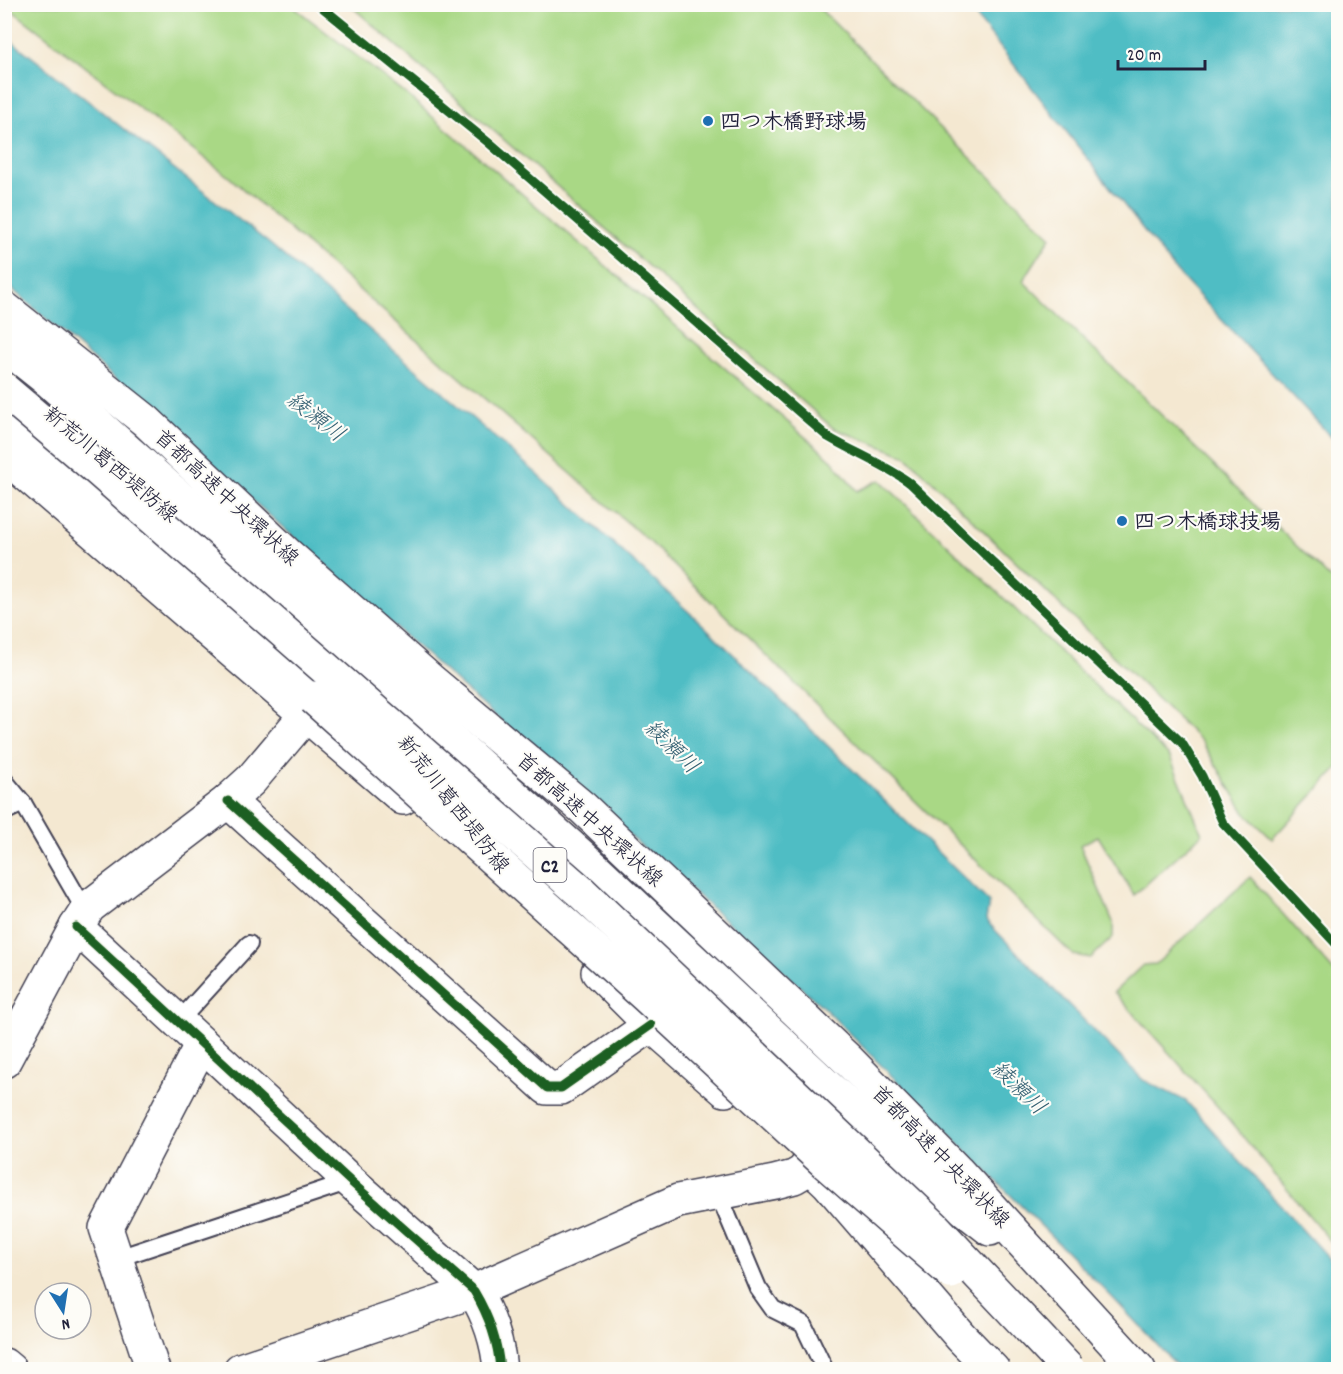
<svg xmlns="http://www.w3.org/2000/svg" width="1343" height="1374" viewBox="0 0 1343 1374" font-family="Dekko,'Klee One',sans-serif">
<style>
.green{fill:#a9d885;stroke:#667d60;stroke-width:1.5}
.water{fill:#4fbdc4;stroke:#387080;stroke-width:1.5}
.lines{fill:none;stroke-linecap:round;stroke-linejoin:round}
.service-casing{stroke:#424052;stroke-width:20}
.minor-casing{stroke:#424052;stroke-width:36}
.secondary-casing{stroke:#424052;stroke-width:36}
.motorway-casing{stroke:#424052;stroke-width:36}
.service{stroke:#fff;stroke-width:16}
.minor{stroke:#fff;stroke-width:33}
.secondary{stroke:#fff;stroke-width:33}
.motorway{stroke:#fff;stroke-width:33}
.motorway-bridge-casing{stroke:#424052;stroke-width:36;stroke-linecap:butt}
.motorway-bridge{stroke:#fff;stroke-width:33}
.cycleway-casing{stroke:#fdfcf7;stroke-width:13}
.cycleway{stroke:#1b5e20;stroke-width:9}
.poi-dot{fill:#1f6fb2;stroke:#fdfcf7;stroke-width:2}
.labels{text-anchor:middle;stroke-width:4.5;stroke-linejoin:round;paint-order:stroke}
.shield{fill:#fdfcf7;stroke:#646373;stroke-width:1.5}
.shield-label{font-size:20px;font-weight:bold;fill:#22223b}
.poi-label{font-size:21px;font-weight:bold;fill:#22223b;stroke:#fdfcf7;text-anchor:start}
.street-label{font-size:21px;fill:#22223b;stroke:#fdfcf7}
.water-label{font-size:22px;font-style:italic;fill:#346072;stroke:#fdfcf7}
</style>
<rect width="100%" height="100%" fill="#fdfcf7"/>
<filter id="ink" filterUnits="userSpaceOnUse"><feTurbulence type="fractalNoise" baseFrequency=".0167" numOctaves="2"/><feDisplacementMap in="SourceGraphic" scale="12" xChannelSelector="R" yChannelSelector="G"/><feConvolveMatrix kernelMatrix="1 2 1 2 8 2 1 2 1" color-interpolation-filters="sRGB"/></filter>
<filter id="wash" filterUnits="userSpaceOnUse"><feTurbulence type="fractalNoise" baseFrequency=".008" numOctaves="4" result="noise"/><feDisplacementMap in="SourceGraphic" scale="24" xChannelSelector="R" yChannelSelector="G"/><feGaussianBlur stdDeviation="1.35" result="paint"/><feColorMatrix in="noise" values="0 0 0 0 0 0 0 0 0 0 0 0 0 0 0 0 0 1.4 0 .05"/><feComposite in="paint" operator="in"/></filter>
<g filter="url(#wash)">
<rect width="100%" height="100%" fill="#f4e8d1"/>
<g class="green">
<polygon points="5,5 291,5 407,95 832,460 857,491 880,480 1170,757 1202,834 1134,895 1098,836 1080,845 1113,922 1113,937 1091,958 1073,955 651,543 229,177"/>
<polygon points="350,5 816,5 1051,237 1023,281 1338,586 1338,768 1272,839 1245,813 1202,742 906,456 833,428"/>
<polygon points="1250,877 1338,976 1338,1250 1218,1107 1114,992 1143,965 1156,964"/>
</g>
<g class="water">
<polygon points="967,5 1338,5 1338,444 1175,270"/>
<polygon points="4,35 270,244 535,472 702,624 989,902 986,920 994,929 1143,1080 1186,1101 1338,1269 1338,1369 1180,1369 1112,1297 824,1008 144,404 5,283"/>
</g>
</g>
<g filter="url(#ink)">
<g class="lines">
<g class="service-casing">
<g id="service">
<polyline points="4,780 23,803 86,912"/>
<polyline points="4,812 23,803"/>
<polyline points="179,1021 249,944"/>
<polyline points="718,1193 758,1288 773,1309 803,1324 825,1370"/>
<polyline points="115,1259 350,1181"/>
</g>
</g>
<g class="minor-casing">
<g id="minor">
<polyline points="228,801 547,1088 561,1088 651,1025"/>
<path d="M76,927L350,1181L474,1291C489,1316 498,1340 500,1370"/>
<polyline points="4,1061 76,927 89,907 228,801 251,780 305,716"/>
<polyline points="4,1365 10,1370"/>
<polyline points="153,1370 106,1228 201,1045"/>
<polyline points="240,1370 474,1291 678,1201 775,1182 794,1177 811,1167"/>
</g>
</g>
<g class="secondary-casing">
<g id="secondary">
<polyline points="4,455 403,798"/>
<polyline points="598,972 651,1025 725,1090"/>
<polyline points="808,1164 828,1183 961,1337 993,1370"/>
</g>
</g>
<g class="motorway-casing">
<g id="motorway">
<polyline points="4,308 146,421 288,555 430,680 583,808 850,1062 957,1171 1139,1370"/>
<polyline points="4,345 48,380 597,870 927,1180 990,1229"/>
<polyline points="4,429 314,698"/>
</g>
</g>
<use href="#service" class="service"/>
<use href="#minor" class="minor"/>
<use href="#secondary" class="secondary"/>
<use href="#motorway" class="motorway"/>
<g class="motorway-bridge-casing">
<g id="motorway-bridge">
<polyline points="4,390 95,467 581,892 934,1227 1069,1370"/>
<polyline points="314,698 646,996 826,1163 951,1272"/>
</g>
</g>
<use href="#motorway-bridge" class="motorway-bridge"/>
<g class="cycleway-casing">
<g id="cycleway">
<path d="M318,4L489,143L828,437C855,453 884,464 910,483L1182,743L1202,776L1223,823L1338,946"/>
<polyline points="228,801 547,1088 561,1088 651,1025"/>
<path d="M76,927L350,1181L474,1291C489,1316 498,1340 500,1370"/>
</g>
</g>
<use href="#cycleway" class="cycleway"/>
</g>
</g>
<g class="poi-dot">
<circle cx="708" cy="121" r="6"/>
<circle cx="1122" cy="521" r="6"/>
</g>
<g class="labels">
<rect class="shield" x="533.5" y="848" width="33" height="34" rx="4.5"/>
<g class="shield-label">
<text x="550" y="872">C2</text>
</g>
<g class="poi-label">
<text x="720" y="128">四つ木橋野球場</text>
<text x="1134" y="528">四つ木橋球技場</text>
</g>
<g class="street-label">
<text transform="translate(111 464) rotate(40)" y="7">新荒川葛西堤防線</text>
<text transform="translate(227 497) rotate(43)" y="7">首都高速中央環状線</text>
<text transform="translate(454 804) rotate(52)" y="7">新荒川葛西堤防線</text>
<text transform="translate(590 819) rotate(42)" y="7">首都高速中央環状線</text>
<text transform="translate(941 1156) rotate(46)" y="7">首都高速中央環状線</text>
</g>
<g class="water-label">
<text transform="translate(317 416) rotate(38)" y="8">綾瀬川</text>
<text transform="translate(673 746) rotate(44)" y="8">綾瀬川</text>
<text transform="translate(1020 1087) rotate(44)" y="8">綾瀬川</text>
</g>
</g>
<rect width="1343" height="1374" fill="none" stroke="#fdfcf7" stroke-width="24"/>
<g transform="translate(63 1311) rotate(168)"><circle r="28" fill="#fdfcf7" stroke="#a5a5ac" stroke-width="1.5"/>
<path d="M0-4.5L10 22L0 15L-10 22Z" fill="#1f6fb2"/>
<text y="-9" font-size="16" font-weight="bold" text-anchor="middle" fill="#22223b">N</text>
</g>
<path d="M1118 60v9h87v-9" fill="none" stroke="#22223b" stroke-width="3"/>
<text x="1127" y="60" font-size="18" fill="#22223b" stroke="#fdfcf7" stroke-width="4.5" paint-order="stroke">20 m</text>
</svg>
